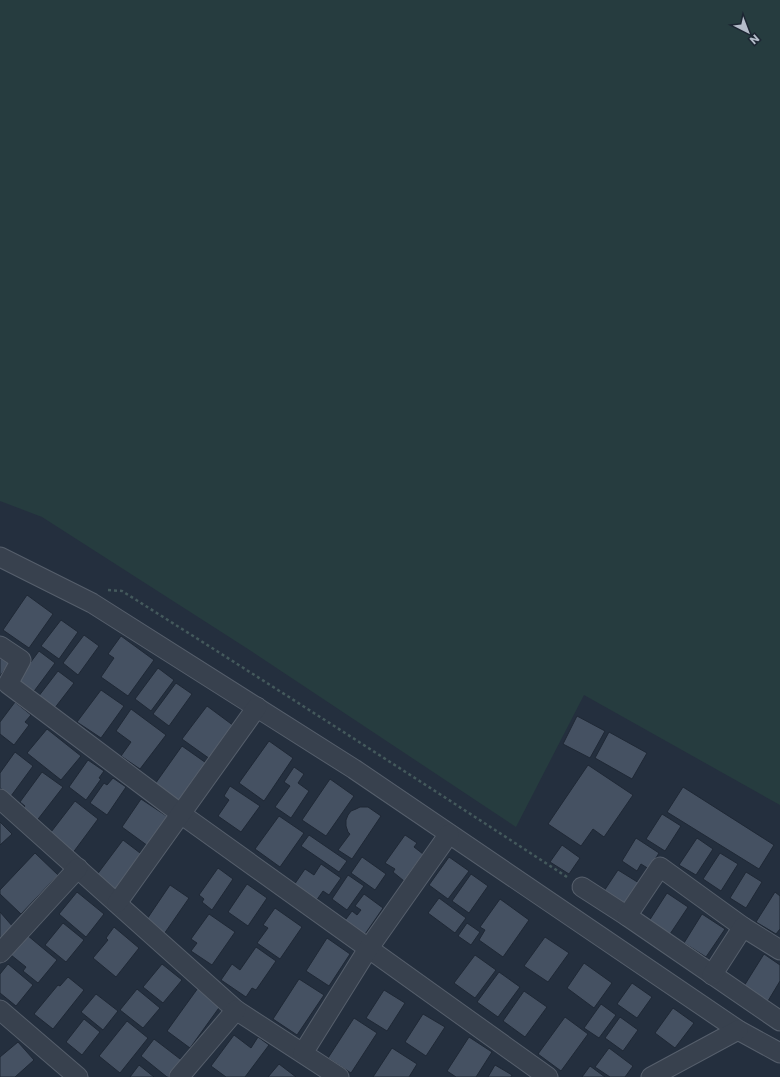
<svg xmlns="http://www.w3.org/2000/svg" width="780" height="1077" viewBox="0 0 780 1077" font-family="Poppins,sans-serif">
<style>
.grass{fill:#263c3f}
.building{fill:#455162;stroke:#1f2835}
.lines{fill:none;stroke-linecap:round;stroke-linejoin:round}
.street-casing{stroke:#565f6c;stroke-width:21}
.path{stroke:#44595c;stroke-width:2.5;stroke-dasharray:3 3;stroke-linecap:butt}
.street{stroke:#38414e;stroke-width:19}
</style>
<rect width="100%" height="100%" fill="#242f3e"/>
<polygon class="grass" points="0,0 780,0 780,805 584,695 516,827 248,649 42,517 0,501"/>
<g class="building">
<polygon points="27,595 53,614 29,648 3,630"/>
<polygon points="61,620 78,632 59,659 41,646"/>
<polygon points="84,635 99,646 78,675 63,663"/>
<polygon points="121,636 154,660 128,696 101,677 114,658 108,654"/>
<polygon points="39,651 55,663 32,694 16,682"/>
<polygon points="0,653 11,661 0,676"/>
<polygon points="158,668 174,680 151,711 135,699"/>
<polygon points="58,671 74,683 54,709 38,697"/>
<polygon points="176,683 192,694 169,726 153,714"/>
<polygon points="101,690 124,706 101,738 77,722"/>
<polygon points="15,702 31,715 25,722 29,725 14,745 0,734 0,722"/>
<polygon points="207,706 234,726 210,759 182,739"/>
<polygon points="131,709 166,735 140,769 121,756 131,742 116,731"/>
<polygon points="577,716 605,731 590,758 563,744"/>
<polygon points="47,729 81,756 61,780 27,753"/>
<polygon points="609,732 647,753 632,779 595,758"/>
<polygon points="269,741 293,758 264,801 239,783"/>
<polygon points="182,746 209,765 181,803 155,784"/>
<polygon points="15,752 33,766 11,796 0,788 0,773"/>
<polygon points="88,760 104,771 99,778 101,779 86,800 69,787"/>
<polygon points="588,765 633,795 604,837 593,829 581,846 548,824"/>
<polygon points="294,767 304,774 298,783 309,791 291,818 275,807 290,786 284,782"/>
<polygon points="42,772 63,787 35,823 20,812 25,806 20,802"/>
<polygon points="113,778 126,787 107,815 90,803 104,783 107,785"/>
<polygon points="330,779 354,796 326,836 302,820"/>
<polygon points="230,786 260,806 241,832 218,816 229,800 224,796"/>
<polygon points="683,787 774,845 759,869 667,812"/>
<polygon points="141,799 168,817 148,846 122,827"/>
<polygon points="75,801 98,819 72,854 48,836"/>
<polygon points="360,807 368,807 381,816 352,859 338,850 350,834 348,832 346,826 346,820 348,815 351,811 356,809"/>
<polygon points="662,814 681,826 665,851 646,839"/>
<polygon points="279,816 304,833 280,867 255,849"/>
<polygon points="0,822 12,834 0,845"/>
<polygon points="309,835 347,861 339,872 301,846"/>
<polygon points="405,835 417,843 414,847 423,854 404,881 393,872 395,869 385,863"/>
<polygon points="636,838 659,853 649,869 641,864 637,871 622,861"/>
<polygon points="697,838 713,849 696,875 679,865"/>
<polygon points="123,840 144,856 117,891 96,876"/>
<polygon points="562,845 580,858 569,874 550,862"/>
<polygon points="35,853 58,875 21,914 0,894 0,890"/>
<polygon points="720,853 738,864 721,891 703,879"/>
<polygon points="362,857 386,874 375,890 351,873"/>
<polygon points="449,857 469,871 448,899 429,885"/>
<polygon points="321,864 341,878 329,895 323,891 316,901 294,885 305,869 314,875"/>
<polygon points="218,868 233,879 212,910 202,902 204,899 199,895"/>
<polygon points="618,870 639,883 623,908 602,894"/>
<polygon points="746,872 762,882 746,908 730,898"/>
<polygon points="471,874 488,886 469,913 452,901"/>
<polygon points="348,875 364,886 347,910 332,899"/>
<polygon points="247,884 267,898 248,926 228,912"/>
<polygon points="170,885 189,898 164,934 145,922"/>
<polygon points="77,892 104,914 86,937 59,914"/>
<polygon points="775,892 780,896 780,929 776,934 756,922"/>
<polygon points="667,893 688,907 670,934 649,921"/>
<polygon points="364,894 383,908 363,937 343,923 352,911 357,915 361,910 355,906"/>
<polygon points="439,898 466,918 455,933 428,913"/>
<polygon points="500,899 529,920 503,957 479,940 485,930 480,927"/>
<polygon points="275,908 302,927 280,959 257,943 268,928 263,925"/>
<polygon points="0,912 14,928 0,940"/>
<polygon points="209,914 235,932 212,965 191,951 197,943 191,939"/>
<polygon points="702,914 725,929 706,957 684,943"/>
<polygon points="63,923 84,940 66,962 45,945"/>
<polygon points="467,923 480,932 471,945 458,936"/>
<polygon points="114,927 139,948 116,977 93,958 108,940 106,938"/>
<polygon points="27,935 57,960 38,983 23,971 26,967 11,955"/>
<polygon points="545,937 569,953 548,982 524,966"/>
<polygon points="327,938 350,954 329,986 306,971"/>
<polygon points="256,947 276,961 256,990 252,988 246,997 221,980 232,964 240,970"/>
<polygon points="764,954 780,965 780,981 768,1001 744,986"/>
<polygon points="475,955 496,970 475,998 454,983"/>
<polygon points="584,963 612,983 594,1008 567,988"/>
<polygon points="8,964 33,985 16,1006 0,993 0,974"/>
<polygon points="162,964 182,980 163,1003 143,987"/>
<polygon points="499,972 520,987 498,1017 477,1002"/>
<polygon points="68,977 84,990 53,1029 34,1014 58,985 60,986"/>
<polygon points="299,979 324,995 297,1035 273,1019"/>
<polygon points="632,983 652,997 637,1018 617,1004"/>
<polygon points="198,988 221,1005 190,1048 167,1031"/>
<polygon points="137,989 160,1008 143,1028 120,1010"/>
<polygon points="384,990 405,1003 387,1031 366,1018"/>
<polygon points="524,991 547,1007 525,1037 503,1021"/>
<polygon points="96,994 118,1011 103,1030 81,1012"/>
<polygon points="601,1004 616,1015 599,1038 584,1028"/>
<polygon points="673,1008 694,1023 675,1048 655,1033"/>
<polygon points="423,1014 445,1027 426,1056 405,1042"/>
<polygon points="565,1017 588,1034 561,1071 538,1054"/>
<polygon points="620,1017 638,1030 623,1051 605,1038"/>
<polygon points="354,1018 377,1033 351,1073 328,1058"/>
<polygon points="84,1019 100,1032 82,1055 66,1042"/>
<polygon points="127,1021 148,1038 120,1073 99,1056"/>
<polygon points="234,1035 251,1048 258,1037 269,1045 245,1077 226,1077 211,1066"/>
<polygon points="469,1037 492,1052 476,1077 456,1077 447,1071"/>
<polygon points="154,1039 184,1062 172,1077 167,1077 141,1056"/>
<polygon points="18,1042 34,1060 15,1077 0,1077 0,1057"/>
<polygon points="392,1048 417,1064 409,1077 373,1077"/>
<polygon points="609,1048 633,1066 625,1077 610,1077 595,1067"/>
<polygon points="279,1064 296,1077 268,1077"/>
<polygon points="139,1065 154,1077 130,1077"/>
<polygon points="495,1065 512,1075 511,1077 488,1077"/>
<polygon points="590,1066 605,1077 582,1077"/>
</g>
<g class="lines">
<g class="street-casing">
<g id="street">
<polyline points="0,557 92,603 354,769 738,1030 780,1053"/>
<polyline points="0,646 21,660 8,684 181,814 548,1077"/>
<polyline points="0,799 236,1010 339,1077"/>
<polyline points="582,887 627,916"/>
<polyline points="117,903 257,707"/>
<polyline points="743,927 660,867 627,916 780,1021"/>
<polyline points="0,953 78,868"/>
<polyline points="712,975 743,927 780,950"/>
<polyline points="0,1010 78,1077"/>
<polyline points="303,1053 368,949 449,834"/>
<polyline points="179,1077 236,1010"/>
<polyline points="651,1077 738,1030"/>
</g>
</g>
<path class="path" d="M108,590L122,591C271,685 419,780 567,877"/>
<use href="#street" class="street"/>
</g>
<g transform="translate(748 32) rotate(138)" stroke="#1d2633" stroke-width="3" paint-order="stroke">
<path d="M0-3L7 15L0 10L-7 15Z" fill="#b4bcc9"/>
<text y="-6" font-size="11" font-weight="bold" text-anchor="middle" fill="#b4bcc9">N</text>
</g>
</svg>
